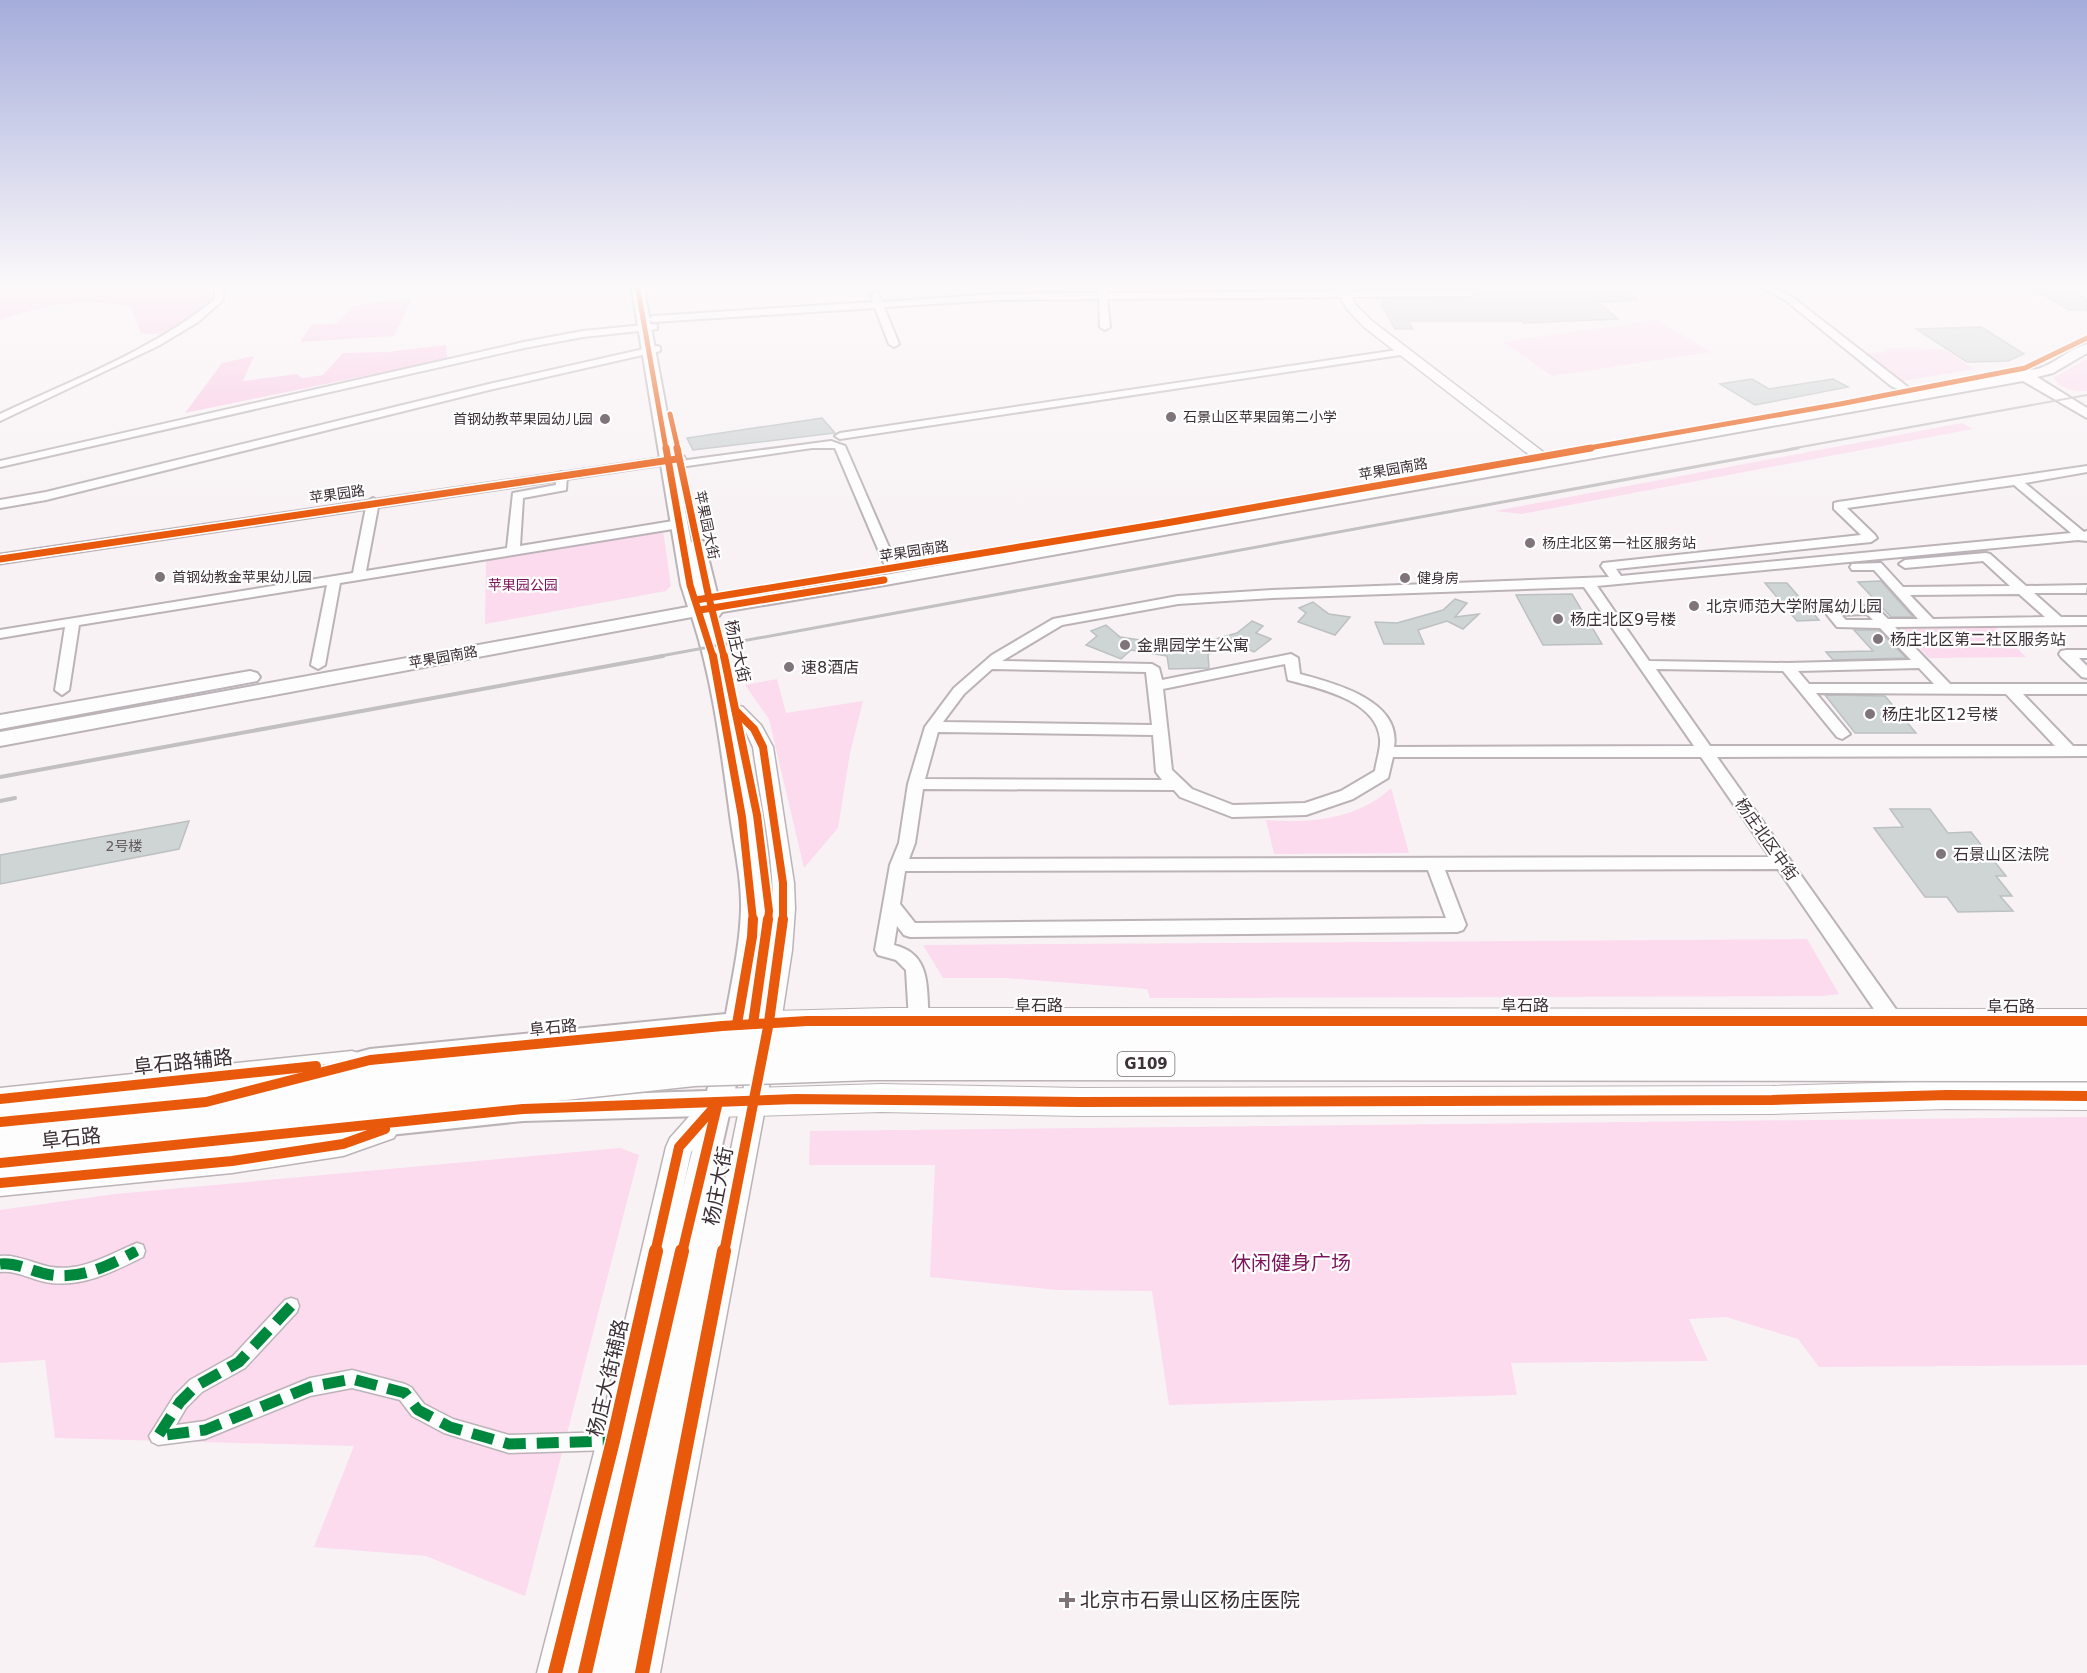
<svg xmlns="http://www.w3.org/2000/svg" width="2087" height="1673" viewBox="0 0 2087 1673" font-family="'DejaVu Sans','Noto Sans SC',sans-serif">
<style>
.green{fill:#fbdbed}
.forest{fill:#fac5e4}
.building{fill:#cfd5d5;stroke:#bcc0c1;stroke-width:1.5}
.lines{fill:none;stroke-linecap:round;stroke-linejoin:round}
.pedestrian-casing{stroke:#bbb3b7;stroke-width:3}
.minor-casing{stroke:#bbb3b7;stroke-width:4}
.tertiary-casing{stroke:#bbb3b7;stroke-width:3}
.secondary-casing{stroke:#bbb3b7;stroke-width:4}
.primary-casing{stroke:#bbb3b7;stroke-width:2}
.trunk-casing{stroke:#bbb3b7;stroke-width:3}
.pedestrian{fill:#fefdfe;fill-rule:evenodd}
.minor{fill:#fefdfe;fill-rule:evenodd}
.tertiary{fill:#fefdfe;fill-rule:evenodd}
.secondary{fill:#fefdfe;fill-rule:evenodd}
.primary{fill:#fefdfe;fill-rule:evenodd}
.trunk{fill:#fefdfe;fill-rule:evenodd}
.rail-far2{stroke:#c2c0c1;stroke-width:2}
.rail-far1{stroke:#c2c0c1;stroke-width:3}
.rail{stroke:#c2c0c1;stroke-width:4}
.trunk-bridge-casing{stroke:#bbb3b7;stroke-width:35;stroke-linecap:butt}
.trunk-bridge{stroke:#fefdfe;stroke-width:32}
.quiet-far1{stroke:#00873e;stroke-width:9;stroke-dasharray:18 9;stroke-linecap:butt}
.quiet{stroke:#00873e;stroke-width:11;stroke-dasharray:22 11;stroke-linecap:butt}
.cycleway-far4-casing{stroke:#fff;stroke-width:8}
.cycleway-far3-casing{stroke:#fff;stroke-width:10}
.cycleway-far2-casing{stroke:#fff;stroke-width:12}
.cycleway-far1-casing{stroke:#fff;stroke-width:14}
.cycleway-casing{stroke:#fff;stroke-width:17}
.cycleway-far4{stroke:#e8590c;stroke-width:5}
.cycleway-far3{stroke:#e8590c;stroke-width:7}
.cycleway-far2{stroke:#e8590c;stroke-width:8}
.cycleway-far1{stroke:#e8590c;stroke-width:10}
.cycleway{stroke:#e8590c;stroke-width:14}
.poi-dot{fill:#7e747a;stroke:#fff;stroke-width:2}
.labels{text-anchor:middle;stroke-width:4.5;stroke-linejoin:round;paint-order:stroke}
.far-poi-label{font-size:14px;fill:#3d3037;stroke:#fff;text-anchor:start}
.far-street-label{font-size:14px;fill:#3d3037;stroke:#fff}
.far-park-label{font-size:14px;fill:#7c145c;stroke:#fff}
.number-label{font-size:14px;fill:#62595e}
.shield{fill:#fff;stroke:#776e73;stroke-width:1.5}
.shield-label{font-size:15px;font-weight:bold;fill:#3d3037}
.poi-label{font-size:16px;fill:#3d3037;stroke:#fff;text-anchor:start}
.street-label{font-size:16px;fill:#3d3037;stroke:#fff}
.near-street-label{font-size:20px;fill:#3d3037;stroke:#fff}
.near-park-label{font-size:20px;fill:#7c145c;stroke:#fff}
.near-poi-label{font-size:20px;fill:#3d3037;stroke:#fff;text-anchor:start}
</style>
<rect width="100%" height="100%" fill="#f8f2f5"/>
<g class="green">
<polygon points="1114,284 1217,284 1218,291 1124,291 1114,287"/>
<polygon points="1657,320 1711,352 1552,376 1503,342"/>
<polygon points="1883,348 1944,349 1974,369 1896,382 1861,353 1888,352"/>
<path d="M2087,359V391C2074,392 2061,389 2053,378Z"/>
<polygon points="1962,423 1973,429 1522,514 1495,511"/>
<polygon points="663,530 671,586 666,591 485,624 486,559"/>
<polygon points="1996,628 2026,657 1929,658 1902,629"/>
<polygon points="777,679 786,713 863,701 850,753 838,828 804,868 769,719 745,685"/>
<path d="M1391,788L1409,853L1274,854L1266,820C1309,824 1359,819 1391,788Z"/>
<polygon points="1807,939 1839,994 1823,996 1150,998 1147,989 1005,978 943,978 923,945"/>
<polygon points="2087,1117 2087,1365 1819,1367 1798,1339 1726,1317 1689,1319 1708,1361 1511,1363 1517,1395 1169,1405 1152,1291 1057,1290 930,1277 935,1165 809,1165 810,1131"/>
<polygon points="620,1148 639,1155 525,1596 426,1556 314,1547 354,1446 55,1438 45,1360 0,1363 0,1210 115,1194"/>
</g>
<g class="forest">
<path d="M0,284H174L210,288L211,300C189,323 176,338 141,333L131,307C83,297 46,305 0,320Z"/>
<polygon points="393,299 412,300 394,336 300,342 312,324 335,324 353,306"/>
<polygon points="446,345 447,359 185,413 222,363 254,356 243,381 297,374 302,378 323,375 343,353 388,352"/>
</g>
<g class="building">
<polygon points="1434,284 1623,284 1637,300 1598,302 1618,319 1524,323 1522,321 1408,321 1413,329 1395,329 1381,303 1386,303 1383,299 1470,298 1476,293 1470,288 1436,288"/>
<polygon points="2030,287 2065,287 2087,300 2087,310 2069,310"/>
<polygon points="1981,327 2024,354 2008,361 1967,362 1916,329"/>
<polygon points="1752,379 1769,389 1833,379 1848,387 1755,405 1720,384"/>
<polygon points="822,418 835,433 693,450 687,438"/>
<polygon points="1881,581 1913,617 1891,617 1858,582"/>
<polygon points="1765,583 1787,583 1819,620 1797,621"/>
<polygon points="1572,594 1602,644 1543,645 1516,595"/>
<polygon points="1455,599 1467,603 1455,617 1479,614 1463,629 1447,621 1418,630 1424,644 1384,644 1375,622 1397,623 1443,610"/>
<polygon points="1313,602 1329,614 1350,617 1335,635 1298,622 1306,613 1299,608"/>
<polygon points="1252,621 1263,626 1256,633 1271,639 1254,652 1239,645 1208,654 1209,668 1169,669 1167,656 1131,650 1121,659 1086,645 1097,636 1091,631 1106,625 1120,637 1187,647 1237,633"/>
<polygon points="1854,630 1879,630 1906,658 1833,660 1826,652 1873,651"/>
<polygon points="1825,695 1885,696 1916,733 1855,733"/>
<polygon points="1890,809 1930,809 1948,833 1971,832 2006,876 1996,876 2012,896 2000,896 2013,911 1958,912 1947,897 1925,897 1874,828 1903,827"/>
<polygon points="189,821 179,849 0,884 0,855"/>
</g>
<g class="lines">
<g class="pedestrian-casing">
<g id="pedestrian">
<path d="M137,1243L143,1245L145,1251L143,1257C113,1272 79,1289 45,1282C30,1279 16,1270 0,1272V1256C17,1254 34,1264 51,1267C83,1272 109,1254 137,1243Z"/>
<polygon points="291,1298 297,1300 299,1306 297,1312 245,1368 202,1392 186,1408 176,1425 205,1421 310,1378 352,1370 405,1384 411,1387 424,1404 453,1419 509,1435 611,1432 617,1435 620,1441 617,1447 611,1450 509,1453 444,1433 412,1416 400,1400 352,1388 310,1396 205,1439 158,1445 152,1442 149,1436 174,1396 190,1380 233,1356 285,1300"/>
</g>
</g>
<g class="minor-casing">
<g id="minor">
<path d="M215,284H223V300L198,322L158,346L0,421V414C72,380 152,351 215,299Z"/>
<polygon points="1098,284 1106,284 1107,293 1470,290 1474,293 1470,296 1107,299 1110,327 1105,330 1100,327 1099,299 998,300 884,307 899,344 894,347 889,344 875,308 653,322 648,319 653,316 873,302 871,295 875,292 878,293 882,302 998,294 1098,293"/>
<polygon points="1753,284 1765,284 1791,296 1913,391 1908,394 1891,386 1785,300"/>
<polygon points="654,324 657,325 657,329 583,337 524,348 0,467 0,461 524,342 583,331"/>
<polygon points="657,346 660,347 660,351 489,390 46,500 0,508 0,500 46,492 489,384"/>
<polygon points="1404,349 1409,352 1407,354 840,439 835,436 840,433"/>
<polygon points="831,441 845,446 898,568 896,571 888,571 886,568 835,448 812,448 680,467 674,464 680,461"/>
<path d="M2087,466V472L2025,483L2084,532L2087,531V541L2078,540L1597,586L1649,661L1787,663L1911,660L1880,628L1837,627L1824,611L1831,607L1871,606L1876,607L1888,619H1918L1874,570H1852L1850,567L1852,564L1881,563L1903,587L2010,586L1983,561L1905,568L1899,564L1905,560L1986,553L1990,554L2026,586L2087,585L2086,593H2034L2061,617H2087V625L1895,627L1950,684H2087V694H2023L2073,746H2087V756L1717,757L1905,1022L1908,1028L1905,1034L1898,1036L1891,1034L1778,869L1445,870L1466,925L1463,930L1457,932L910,937L904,935L897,926L894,945C932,954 926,988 929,1020L926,1026L919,1028L912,1026L909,1020L906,970L896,960L878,955L875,950L890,865L899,843L908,784L925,727L954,688L992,655L1053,619L1178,596L1272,590L1609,577L1601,566L1603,563L1861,535L1834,509V503L1838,502ZM2014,485L2071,533L1621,576L1616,569L1871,542L1877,538L1875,535L1847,508ZM1584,587L1694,746L1394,747C1402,700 1333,683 1300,674L1298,658L1291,654L1162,680L1159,668L1152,664L1002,661L1062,625L1178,604L1272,598ZM2019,594L2045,617L1933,619L1910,595ZM1867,614L1873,620H1846L1841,615ZM1285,664L1288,680C1318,688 1377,700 1380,739C1381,749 1376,762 1375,771L1341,791L1305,803L1233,805L1192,789L1172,770L1163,689ZM1919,668L1934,684H1809L1798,671ZM992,669L1146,672L1152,725L943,722L964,694ZM1656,669L1783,671L1837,737L1842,739L1850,734L1816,693L2006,694L2055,746H1710ZM938,732L1153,735L1156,772L1162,780L925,779ZM1393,757H1701L1770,857L909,859L915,843L923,789L1174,790L1180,797L1232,817L1306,815L1353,799L1388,778ZM1428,870L1446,918L915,923L900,904L905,871Z"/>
<polygon points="561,472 567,475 566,490 523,498 520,546 679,520 685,524 679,528 340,583 325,665 318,669 311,665 327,585 79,625 69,690 62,695 55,690 65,627 0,638 0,630 353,573 367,502 373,498 379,502 366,571 507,548 513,493 556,485 555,475"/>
<polygon points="2066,650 2087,650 2087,658 2079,658 2087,666 2087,678 2082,677 2061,657 2059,654 2061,651"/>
</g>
</g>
<g class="tertiary-casing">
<g id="tertiary">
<polygon points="1334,284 1345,284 1355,304 1372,321 1551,458 1553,461 1551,464 1541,464 1364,327 1346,308"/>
<polygon points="679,455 684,456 686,459 684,462 0,564 0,554"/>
<path d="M736,705L743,707L761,725L773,747L794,883L795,909L792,950L781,1022L660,1673H624L757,1022C763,984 772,946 773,908C774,856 760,799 753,747L746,732L727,711L729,707Z"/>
<polygon points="352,1051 361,1054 365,1062 361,1070 352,1073 0,1110 0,1088"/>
<polygon points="717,1092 726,1095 730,1103 726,1111 691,1152 629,1441 573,1673 537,1673 597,1441 666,1147 670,1138 708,1095"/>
<polygon points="385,1118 394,1122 398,1130 394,1138 343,1156 232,1173 0,1196 0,1170 232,1149 343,1132"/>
</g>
</g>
<g class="secondary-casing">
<g id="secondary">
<path d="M631,284H643L691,542L703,541L705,545L719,601L885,575L2014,374L2015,370C2025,368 2033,372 2043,367C2058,361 2071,348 2087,344V353L2053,373L2037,377L2087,408V418L2023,381L885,585L722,612L719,616L710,617L720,646L741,746L765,907L764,937L750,1024L715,1176L722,1178L727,1188L629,1673H566L620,1440L701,1116L523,1121L0,1176V1150L523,1097L707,1091L721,1037L370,1071L336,1081L326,1077L323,1069L326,1061L370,1049L726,1014C732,980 740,945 741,910C742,879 734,846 730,815C721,749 713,681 692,617L0,746V732L688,607L681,585Z"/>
<polygon points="250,671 257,673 260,677 257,681 0,729 0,715"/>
</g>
</g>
<g class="primary-casing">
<g id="primary">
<polygon points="888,1008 2087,1009 2087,1033 888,1032 737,1036 727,1033 722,1024 727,1015 737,1012"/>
<polygon points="1947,1081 2087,1082 2087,1110 1947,1109 1772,1114 1080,1116 881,1112 718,1117 707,1113 702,1103 707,1093 718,1089 881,1084 1080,1088 1772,1086"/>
</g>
</g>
<g class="trunk-casing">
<polygon id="trunk" points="229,1077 241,1081 245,1091 241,1101 229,1105 206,1108 219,1112 224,1123 219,1134 207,1138 0,1161 0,1102"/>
</g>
<use href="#pedestrian" class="pedestrian"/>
<use href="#minor" class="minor"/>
<use href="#tertiary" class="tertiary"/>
<use href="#secondary" class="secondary"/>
<use href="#primary" class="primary"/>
<use href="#trunk" class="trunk"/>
<polyline class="rail-far2" points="1790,449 2087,395"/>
<polyline class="rail-far1" points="655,657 1798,448"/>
<g class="rail">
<polyline points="0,777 663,656"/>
<polyline points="0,801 15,798"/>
</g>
<g class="trunk-bridge-casing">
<g id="trunk-bridge">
<polyline points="229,1091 607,1054 789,1042 2087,1041"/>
<polyline points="207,1123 693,1070 872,1064 2087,1065"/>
</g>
</g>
<use href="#trunk-bridge" class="trunk-bridge"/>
<polyline class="quiet-far1" points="133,1253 137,1251"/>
<g class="quiet">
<path d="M0,1264C16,1262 31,1271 46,1274C78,1281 109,1266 136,1251"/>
<polyline points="291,1306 239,1362 196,1386 180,1402 158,1436 205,1430 310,1387 352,1379 405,1393 418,1410 450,1427 509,1444 613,1441"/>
</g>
<g class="cycleway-far4-casing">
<g id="cycleway-far4">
<polyline points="637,284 666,449"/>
<polyline points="670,414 678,449"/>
<polyline points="1583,449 1840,404 2025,368 2087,338"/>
</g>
</g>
<g class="cycleway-far3-casing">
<g id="cycleway-far3">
<polyline points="666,448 690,585 713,657"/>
<polyline points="677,448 709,598 724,657"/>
<polyline points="0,559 677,459"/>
<polyline points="696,600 1166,523 1591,448"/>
<polyline points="700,610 884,580"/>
</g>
</g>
<g class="cycleway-far2-casing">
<g id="cycleway-far2">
<polyline points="713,656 742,817 753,920"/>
<polyline points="724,656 757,815 769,911 768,920"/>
<polyline points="736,711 754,729 763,747 783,883 783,920"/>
</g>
</g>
<g class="cycleway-far1-casing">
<g id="cycleway-far1">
<polyline points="737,1024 752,937 753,919"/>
<polyline points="753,1024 768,919"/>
<polyline points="0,1099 316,1066"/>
<polyline points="0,1122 206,1102 370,1060 722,1026 807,1021 2087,1021"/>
<polyline points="0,1163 523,1109 796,1099 1080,1102 1772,1100 1947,1095 2087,1096"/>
<polyline points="0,1183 232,1161 343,1144 385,1129"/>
<polyline points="655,1253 679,1147 718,1103"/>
<polyline points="682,1253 717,1106"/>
<polyline points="724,1253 769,1022 783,919"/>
</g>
</g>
<g class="cycleway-casing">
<g id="cycleway">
<polyline points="555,1673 613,1441 656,1251"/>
<polyline points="585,1673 682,1251"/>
<polyline points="642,1673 724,1251"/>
</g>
</g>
<use href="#cycleway-far4" class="cycleway-far4"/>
<use href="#cycleway-far3" class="cycleway-far3"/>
<use href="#cycleway-far2" class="cycleway-far2"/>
<use href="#cycleway-far1" class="cycleway-far1"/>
<use href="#cycleway" class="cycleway"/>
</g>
<linearGradient id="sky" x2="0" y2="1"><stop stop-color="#a5addb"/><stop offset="0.55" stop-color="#fcf9fa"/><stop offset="1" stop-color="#fcf9fa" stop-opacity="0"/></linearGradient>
<rect width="2087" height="519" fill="url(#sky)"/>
<g class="poi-dot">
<circle cx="1171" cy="417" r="6"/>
<circle cx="605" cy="419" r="6"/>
<circle cx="1530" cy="543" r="6"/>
<circle cx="160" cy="577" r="6"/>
<circle cx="1405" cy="578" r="6"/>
<circle cx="1694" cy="606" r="6"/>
<circle cx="1558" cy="619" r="6"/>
<circle cx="1878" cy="639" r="6"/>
<circle cx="1125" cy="645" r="6"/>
<circle cx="789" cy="667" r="6"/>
<circle cx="1870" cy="714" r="6"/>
<circle cx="1941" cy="854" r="6"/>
<path d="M1064 1591h6v6h6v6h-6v6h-6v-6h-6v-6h6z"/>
</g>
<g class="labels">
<g class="far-poi-label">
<text x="1183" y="422">石景山区苹果园第二小学</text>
<text x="593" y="424" text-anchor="end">首钢幼教苹果园幼儿园</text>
<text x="1542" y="548">杨庄北区第一社区服务站</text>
<text x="172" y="582">首钢幼教金苹果幼儿园</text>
<text x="1417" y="583">健身房</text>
</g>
<g class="far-street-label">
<text transform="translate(1393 469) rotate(-10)" y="5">苹果园南路</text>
<text transform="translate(337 494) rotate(-8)" y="5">苹果园路</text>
<text transform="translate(707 525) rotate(78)" y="5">苹果园大街</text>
<text transform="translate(914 551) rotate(-9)" y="5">苹果园南路</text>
<text transform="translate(443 657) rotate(-10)" y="5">苹果园南路</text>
</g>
<g class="far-park-label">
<text x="523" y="590">苹果园公园</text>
</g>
<g class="number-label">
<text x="124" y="851">2号楼</text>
</g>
<rect class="shield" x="1117.5" y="1052" width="57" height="24" rx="4.5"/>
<g class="shield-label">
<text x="1146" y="1069">G109</text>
</g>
<g class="poi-label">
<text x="1706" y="612">北京师范大学附属幼儿园</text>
<text x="1570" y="625">杨庄北区9号楼</text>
<text x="1890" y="645">杨庄北区第二社区服务站</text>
<text x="1137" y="651">金鼎园学生公寓</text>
<text x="801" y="673">速8酒店</text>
<text x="1882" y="720">杨庄北区12号楼</text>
<text x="1953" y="860">石景山区法院</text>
</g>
<g class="street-label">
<text transform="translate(738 651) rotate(77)" y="6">杨庄大街</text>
<text transform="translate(1767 839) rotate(55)" y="6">杨庄北区中街</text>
<text x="1039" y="1011">阜石路</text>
<text x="1525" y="1011">阜石路</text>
<text x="2011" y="1012">阜石路</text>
<text transform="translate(553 1027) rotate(-6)" y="6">阜石路</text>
</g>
<g class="near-street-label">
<text transform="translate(183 1062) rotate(-6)" y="7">阜石路辅路</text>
<text transform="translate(71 1138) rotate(-6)" y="7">阜石路</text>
<text transform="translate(718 1186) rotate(-79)" y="7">杨庄大街</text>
<text transform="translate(608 1378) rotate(-77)" y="7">杨庄大街辅路</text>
</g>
<g class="near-park-label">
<text x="1291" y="1270">休闲健身广场</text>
</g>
<g class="near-poi-label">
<text x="1080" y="1607">北京市石景山区杨庄医院</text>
</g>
</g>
</svg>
